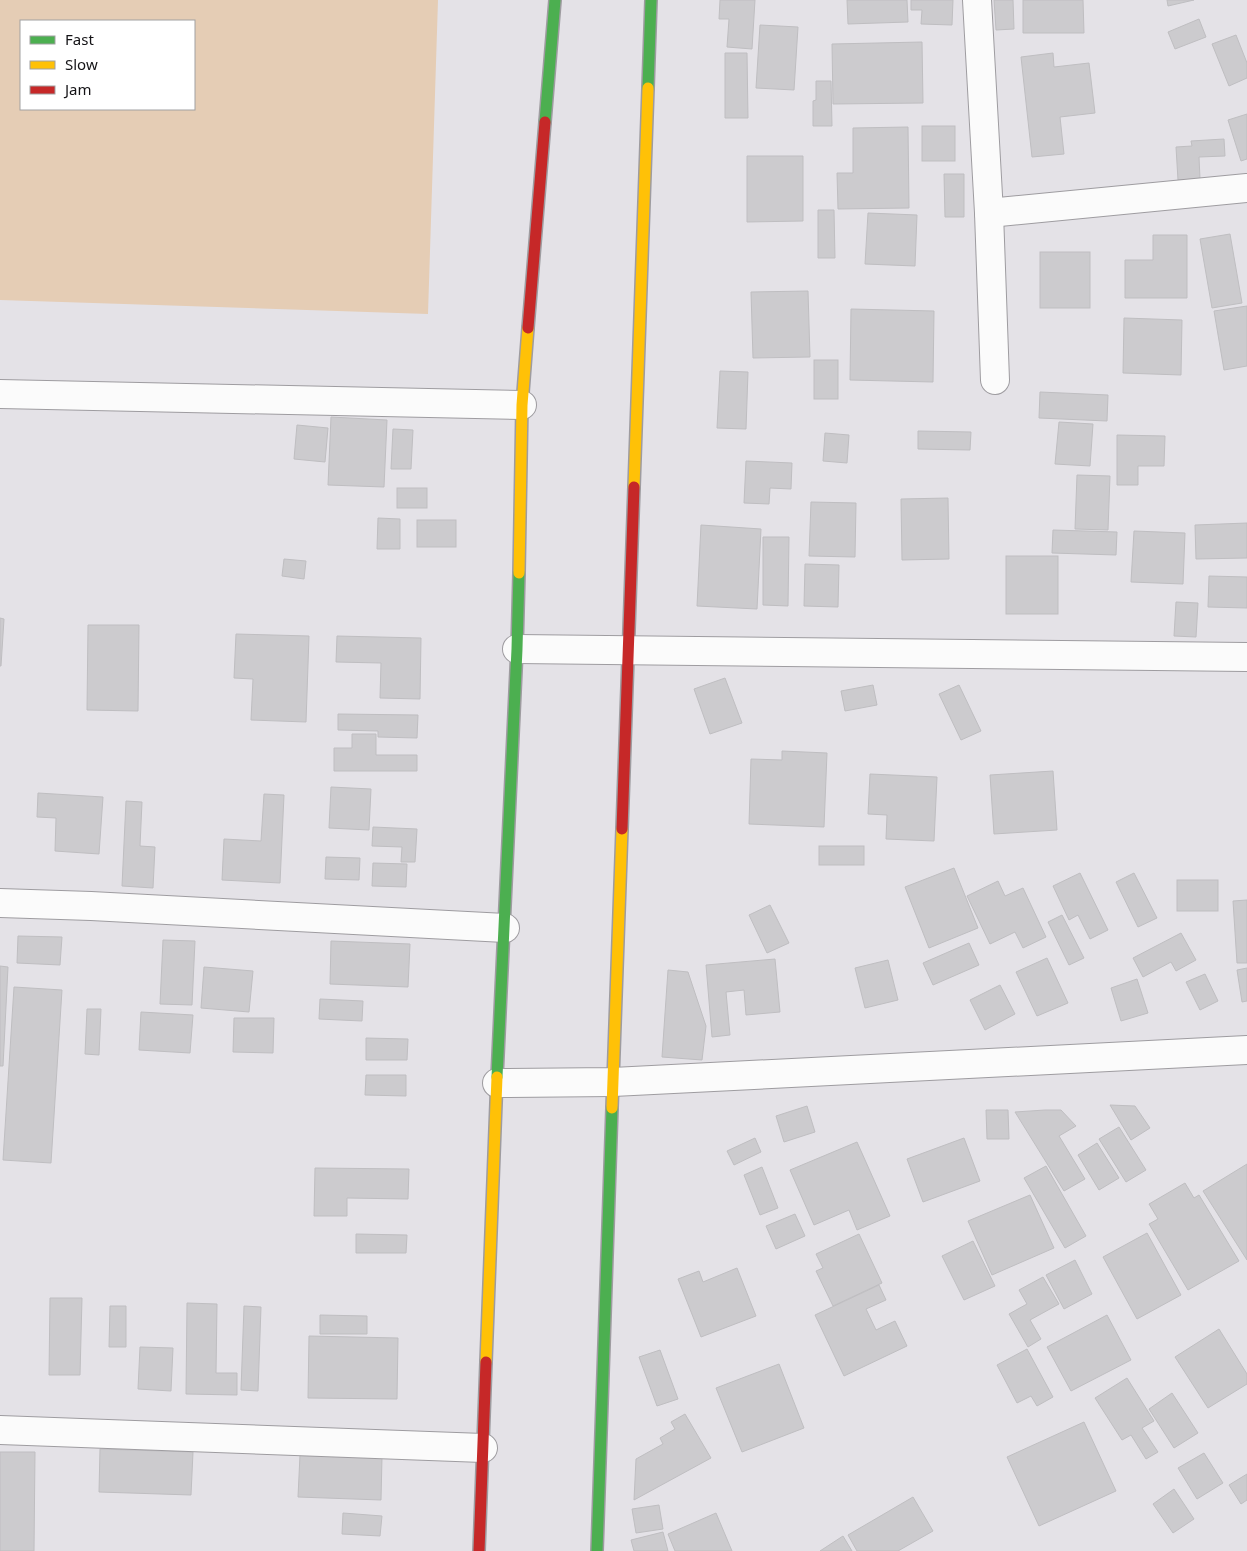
<svg xmlns="http://www.w3.org/2000/svg" width="1247" height="1551" viewBox="0 0 1247 1551" font-family="'Noto Sans',sans-serif">
<style>
.green{fill:#e5cdb5;fill-rule:evenodd}
.building{fill:#cccbce;stroke:#bfbec1}
.lines{fill:none;stroke-linecap:round;stroke-linejoin:round}
.street-casing{stroke:#9e9ca0;stroke-width:30}
.fast-casing{stroke:#9e9ca0;stroke-width:14}
.slow-casing{stroke:#9e9ca0;stroke-width:14}
.jam-casing{stroke:#9e9ca0;stroke-width:14}
.street{stroke:#fbfbfb;stroke-width:28}
.fast{stroke:#4caf50;stroke-width:11}
.slow{stroke:#ffc107;stroke-width:11}
.jam{stroke:#c62828;stroke-width:11}
</style>
<rect width="100%" height="100%" fill="#e4e2e7"/>
<path class="green" d="M0,0H438L428,314L0,300ZM21,21H194V109H21Z"/>
<g class="building">
<polygon points="720,0 755,0 752,49 727,47 729,19 719,19"/>
<polygon points="847,0 907,0 908,22 848,24"/>
<polygon points="911,0 953,0 952,25 921,24 922,10 911,10"/>
<polygon points="994,0 1013,0 1014,29 996,30"/>
<polygon points="1023,0 1083,0 1084,33 1023,33"/>
<polygon points="1167,0 1194,0 1168,6"/>
<polygon points="1199,19 1206,37 1175,49 1168,32"/>
<polygon points="760,25 798,27 794,90 756,88"/>
<polygon points="1236,35 1247,63 1247,78 1229,86 1212,44"/>
<polygon points="922,42 923,103 833,104 832,44"/>
<polygon points="725,53 747,53 748,118 725,118"/>
<polygon points="1053,53 1054,67 1089,63 1095,113 1060,117 1064,154 1032,157 1021,57"/>
<polygon points="816,81 831,81 832,126 813,126 813,101 816,100"/>
<polygon points="1247,114 1247,159 1241,161 1228,120"/>
<rect x="922" y="126" width="33" height="35"/>
<polygon points="908,127 909,208 838,209 837,173 853,173 853,128"/>
<polygon points="1224,139 1225,156 1199,157 1200,179 1178,180 1176,147 1192,146 1191,141"/>
<polygon points="747,156 803,156 803,221 747,222"/>
<polygon points="944,174 964,174 964,217 945,217"/>
<polygon points="818,210 834,210 835,258 818,258"/>
<polygon points="868,213 917,215 915,266 865,264"/>
<polygon points="1230,234 1242,303 1212,308 1200,239"/>
<polygon points="1153,235 1187,235 1187,298 1125,298 1125,260 1153,260"/>
<rect x="1040" y="252" width="50" height="56"/>
<polygon points="808,291 810,357 753,358 751,292"/>
<polygon points="1247,306 1247,366 1224,370 1214,311"/>
<polygon points="851,309 934,311 933,382 850,380"/>
<polygon points="1124,318 1182,320 1181,375 1123,373"/>
<rect x="814" y="360" width="24" height="39"/>
<polygon points="720,371 748,372 746,429 717,428"/>
<polygon points="1040,392 1108,395 1107,421 1039,418"/>
<polygon points="331,417 387,420 384,487 328,485"/>
<polygon points="1059,422 1093,424 1090,466 1055,464"/>
<polygon points="297,425 328,428 325,462 294,459"/>
<polygon points="393,429 413,430 411,469 391,469"/>
<polygon points="918,431 971,432 970,450 918,449"/>
<polygon points="825,433 849,435 847,463 823,461"/>
<polygon points="1117,435 1165,436 1164,466 1138,466 1138,485 1117,485"/>
<polygon points="746,461 792,463 791,489 770,488 769,504 744,503"/>
<polygon points="1077,475 1110,476 1108,530 1075,529"/>
<rect x="397" y="488" width="30" height="20"/>
<polygon points="948,498 949,559 902,560 901,499"/>
<polygon points="811,502 856,503 855,557 809,556"/>
<polygon points="378,518 400,519 400,549 377,549"/>
<rect x="417" y="520" width="39" height="27"/>
<polygon points="1247,523 1247,558 1196,559 1195,525"/>
<polygon points="701,525 761,529 757,609 697,606"/>
<polygon points="1053,530 1117,532 1116,555 1052,553"/>
<polygon points="1134,531 1185,533 1183,584 1131,582"/>
<polygon points="763,537 789,537 788,606 763,605"/>
<rect x="1006" y="556" width="52" height="58"/>
<polygon points="284,559 306,561 304,579 282,576"/>
<polygon points="805,564 839,565 838,607 804,606"/>
<polygon points="1209,576 1247,577 1247,608 1208,607"/>
<polygon points="1176,602 1198,603 1196,637 1174,636"/>
<polygon points="0,618 4,619 1,666 0,666"/>
<polygon points="88,625 139,625 138,711 87,710"/>
<polygon points="236,634 309,636 306,722 251,720 253,679 234,678"/>
<polygon points="337,636 421,638 420,699 380,698 381,663 336,662"/>
<polygon points="725,678 742,723 710,734 694,689"/>
<polygon points="873,685 877,705 845,711 841,691"/>
<polygon points="959,685 981,731 961,740 939,694"/>
<polygon points="338,714 418,715 417,738 378,737 378,731 338,730"/>
<polygon points="352,734 376,734 376,755 417,755 417,771 334,771 334,748 352,748"/>
<polygon points="782,751 827,753 824,827 749,824 751,759 782,760"/>
<polygon points="1053,771 1057,830 994,834 990,775"/>
<polygon points="870,774 937,777 934,841 886,839 887,815 868,814"/>
<polygon points="331,787 371,789 369,830 329,828"/>
<polygon points="38,793 103,797 99,854 55,851 56,818 37,817"/>
<polygon points="264,794 284,795 280,883 222,880 224,839 261,841"/>
<polygon points="126,801 142,802 140,846 155,847 153,888 122,886"/>
<polygon points="373,827 417,829 415,862 401,862 402,847 372,846"/>
<rect x="819" y="846" width="45" height="19"/>
<polygon points="326,857 360,858 359,880 325,879"/>
<polygon points="373,863 407,864 406,887 372,886"/>
<polygon points="954,868 978,928 929,948 905,887"/>
<polygon points="1080,873 1108,930 1090,939 1078,915 1069,920 1053,886"/>
<polygon points="1134,873 1157,918 1138,927 1116,882"/>
<rect x="1177" y="880" width="41" height="31"/>
<polygon points="998,881 1005,896 1023,888 1046,937 1023,948 1015,932 990,944 967,896"/>
<polygon points="1247,900 1247,963 1237,963 1233,901"/>
<polygon points="770,905 789,943 767,953 749,915"/>
<polygon points="1062,915 1084,958 1069,965 1048,922"/>
<polygon points="1181,933 1196,960 1176,971 1171,962 1143,977 1133,958"/>
<polygon points="18,936 62,937 60,965 17,963"/>
<polygon points="163,940 195,941 192,1005 160,1004"/>
<polygon points="331,941 410,944 408,987 330,984"/>
<polygon points="969,943 979,965 933,985 923,963"/>
<polygon points="1047,958 1068,1003 1037,1016 1016,972"/>
<polygon points="775,959 780,1012 746,1015 744,990 726,992 730,1035 712,1037 706,965"/>
<polygon points="888,960 898,1000 865,1008 855,968"/>
<polygon points="0,966 8,967 3,1066 0,1066"/>
<polygon points="204,967 253,971 249,1012 201,1008"/>
<polygon points="1247,968 1247,1001 1242,1002 1237,970"/>
<polygon points="668,970 688,972 706,1026 702,1060 662,1057"/>
<polygon points="1205,974 1218,1001 1200,1010 1186,982"/>
<polygon points="1137,979 1148,1013 1121,1021 1111,988"/>
<polygon points="1000,985 1015,1014 985,1030 970,1000"/>
<polygon points="14,987 62,990 51,1163 3,1160"/>
<polygon points="320,999 363,1001 362,1021 319,1019"/>
<polygon points="87,1009 101,1009 99,1055 85,1054"/>
<polygon points="141,1012 193,1015 190,1053 139,1050"/>
<polygon points="234,1018 274,1018 273,1053 233,1052"/>
<polygon points="366,1038 408,1039 407,1060 366,1060"/>
<polygon points="366,1075 406,1075 406,1096 365,1095"/>
<polygon points="1110,1105 1135,1106 1150,1128 1131,1140"/>
<polygon points="807,1106 815,1132 784,1142 776,1116"/>
<polygon points="986,1110 1008,1110 1009,1139 987,1139"/>
<polygon points="1045,1110 1061,1110 1076,1126 1059,1136 1085,1179 1064,1191 1015,1112"/>
<polygon points="1119,1127 1146,1170 1126,1182 1099,1139"/>
<polygon points="755,1138 761,1152 734,1165 727,1151"/>
<polygon points="964,1138 980,1181 923,1202 907,1159"/>
<polygon points="857,1142 890,1216 857,1230 849,1210 814,1225 790,1170"/>
<polygon points="1097,1143 1119,1178 1099,1190 1078,1155"/>
<polygon points="1247,1164 1247,1260 1203,1191"/>
<polygon points="1046,1166 1086,1236 1065,1248 1024,1178"/>
<polygon points="762,1167 778,1208 760,1215 744,1175"/>
<polygon points="315,1168 409,1169 408,1199 347,1198 347,1216 314,1216"/>
<polygon points="1185,1183 1194,1198 1199,1195 1239,1261 1188,1290 1149,1224 1158,1219 1149,1204"/>
<polygon points="1030,1195 1054,1248 992,1275 968,1221"/>
<polygon points="795,1214 805,1236 776,1249 766,1226"/>
<polygon points="1147,1233 1181,1295 1137,1319 1103,1257"/>
<polygon points="356,1234 407,1235 406,1253 356,1253"/>
<polygon points="859,1234 882,1283 833,1306 816,1271 823,1268 816,1254"/>
<polygon points="973,1241 995,1286 964,1300 942,1256"/>
<polygon points="1075,1260 1092,1294 1064,1309 1046,1275"/>
<polygon points="737,1268 756,1316 701,1337 678,1279 699,1271 703,1282"/>
<polygon points="1043,1277 1059,1304 1030,1320 1041,1339 1028,1347 1009,1314 1027,1304 1019,1290"/>
<polygon points="879,1285 886,1300 866,1309 876,1330 895,1321 907,1346 844,1376 815,1315"/>
<polygon points="50,1298 82,1298 80,1375 49,1375"/>
<polygon points="187,1303 217,1304 216,1373 237,1373 237,1395 186,1394"/>
<polygon points="110,1306 126,1306 126,1347 109,1347"/>
<polygon points="244,1306 261,1307 258,1391 241,1390"/>
<polygon points="320,1315 367,1316 367,1334 320,1334"/>
<polygon points="1107,1315 1131,1360 1071,1391 1047,1347"/>
<polygon points="1219,1329 1247,1374 1247,1384 1208,1408 1175,1357"/>
<polygon points="309,1336 398,1338 397,1399 308,1398"/>
<polygon points="140,1347 173,1348 171,1391 138,1389"/>
<polygon points="1027,1349 1053,1397 1037,1406 1031,1396 1017,1403 997,1365"/>
<polygon points="660,1350 678,1399 657,1406 639,1357"/>
<polygon points="779,1364 804,1428 742,1452 716,1388"/>
<polygon points="1127,1378 1154,1421 1142,1428 1158,1452 1146,1459 1131,1435 1122,1440 1095,1398"/>
<polygon points="1172,1393 1198,1433 1174,1448 1149,1409"/>
<polygon points="685,1414 711,1458 634,1500 636,1459 663,1444 660,1438 675,1429 671,1422"/>
<polygon points="1084,1422 1116,1491 1039,1526 1007,1457"/>
<polygon points="100,1449 193,1452 191,1495 99,1492"/>
<polygon points="0,1452 35,1452 34,1551 0,1551"/>
<polygon points="1204,1453 1223,1483 1197,1499 1178,1468"/>
<polygon points="300,1455 382,1457 381,1500 298,1497"/>
<polygon points="1247,1474 1247,1500 1241,1504 1229,1485"/>
<polygon points="1174,1489 1194,1519 1173,1533 1153,1504"/>
<polygon points="913,1497 933,1531 898,1551 857,1551 848,1535"/>
<polygon points="659,1505 663,1529 636,1533 632,1509"/>
<polygon points="343,1513 382,1516 380,1536 342,1534"/>
<polygon points="716,1513 732,1551 675,1551 668,1534"/>
<polygon points="663,1532 668,1551 634,1551 631,1540"/>
<polygon points="843,1536 852,1551 820,1551"/>
</g>
<g class="lines">
<g class="street-casing">
<g id="street">
<polyline points="977,0 989,213 995,380"/>
<polyline points="989,213 1247,188"/>
<polyline points="0,394 522,405"/>
<polyline points="517,649 1247,657"/>
<polyline points="0,903 91,906 505,928"/>
<polyline points="497,1083 613,1082 1247,1050"/>
<polyline points="0,1430 483,1448"/>
</g>
</g>
<g class="fast-casing">
<g id="fast">
<polyline points="648,88 651,0"/>
<polyline points="545,122 555,0"/>
<polyline points="497,1077 517,649 519,573"/>
<polyline points="597,1551 612,1108"/>
</g>
</g>
<g class="slow-casing">
<g id="slow">
<polyline points="634,487 648,88"/>
<polyline points="519,573 522,405 528,328"/>
<polyline points="612,1108 622,829"/>
<polyline points="486,1362 497,1077"/>
</g>
</g>
<g class="jam-casing">
<g id="jam">
<polyline points="528,328 545,122"/>
<polyline points="622,829 634,487"/>
<polyline points="479,1551 486,1362"/>
</g>
</g>
<use href="#street" class="street"/>
<use href="#fast" class="fast"/>
<use href="#slow" class="slow"/>
<use href="#jam" class="jam"/>
</g>
<rect x="20" y="20" width="175" height="90" fill="#ffffff" stroke="#a1a1a2"/>
<rect x="30" y="36" width="25" height="8" fill="#4caf50" stroke="#a1a1a2"/>
<text x="65" y="45" font-size="15" fill="#141316">Fast</text>
<rect x="30" y="61" width="25" height="8" fill="#ffc107" stroke="#a1a1a2"/>
<text x="65" y="70" font-size="15" fill="#141316">Slow</text>
<rect x="30" y="86" width="25" height="8" fill="#c62828" stroke="#a1a1a2"/>
<text x="65" y="95" font-size="15" fill="#141316">Jam</text>
</svg>
